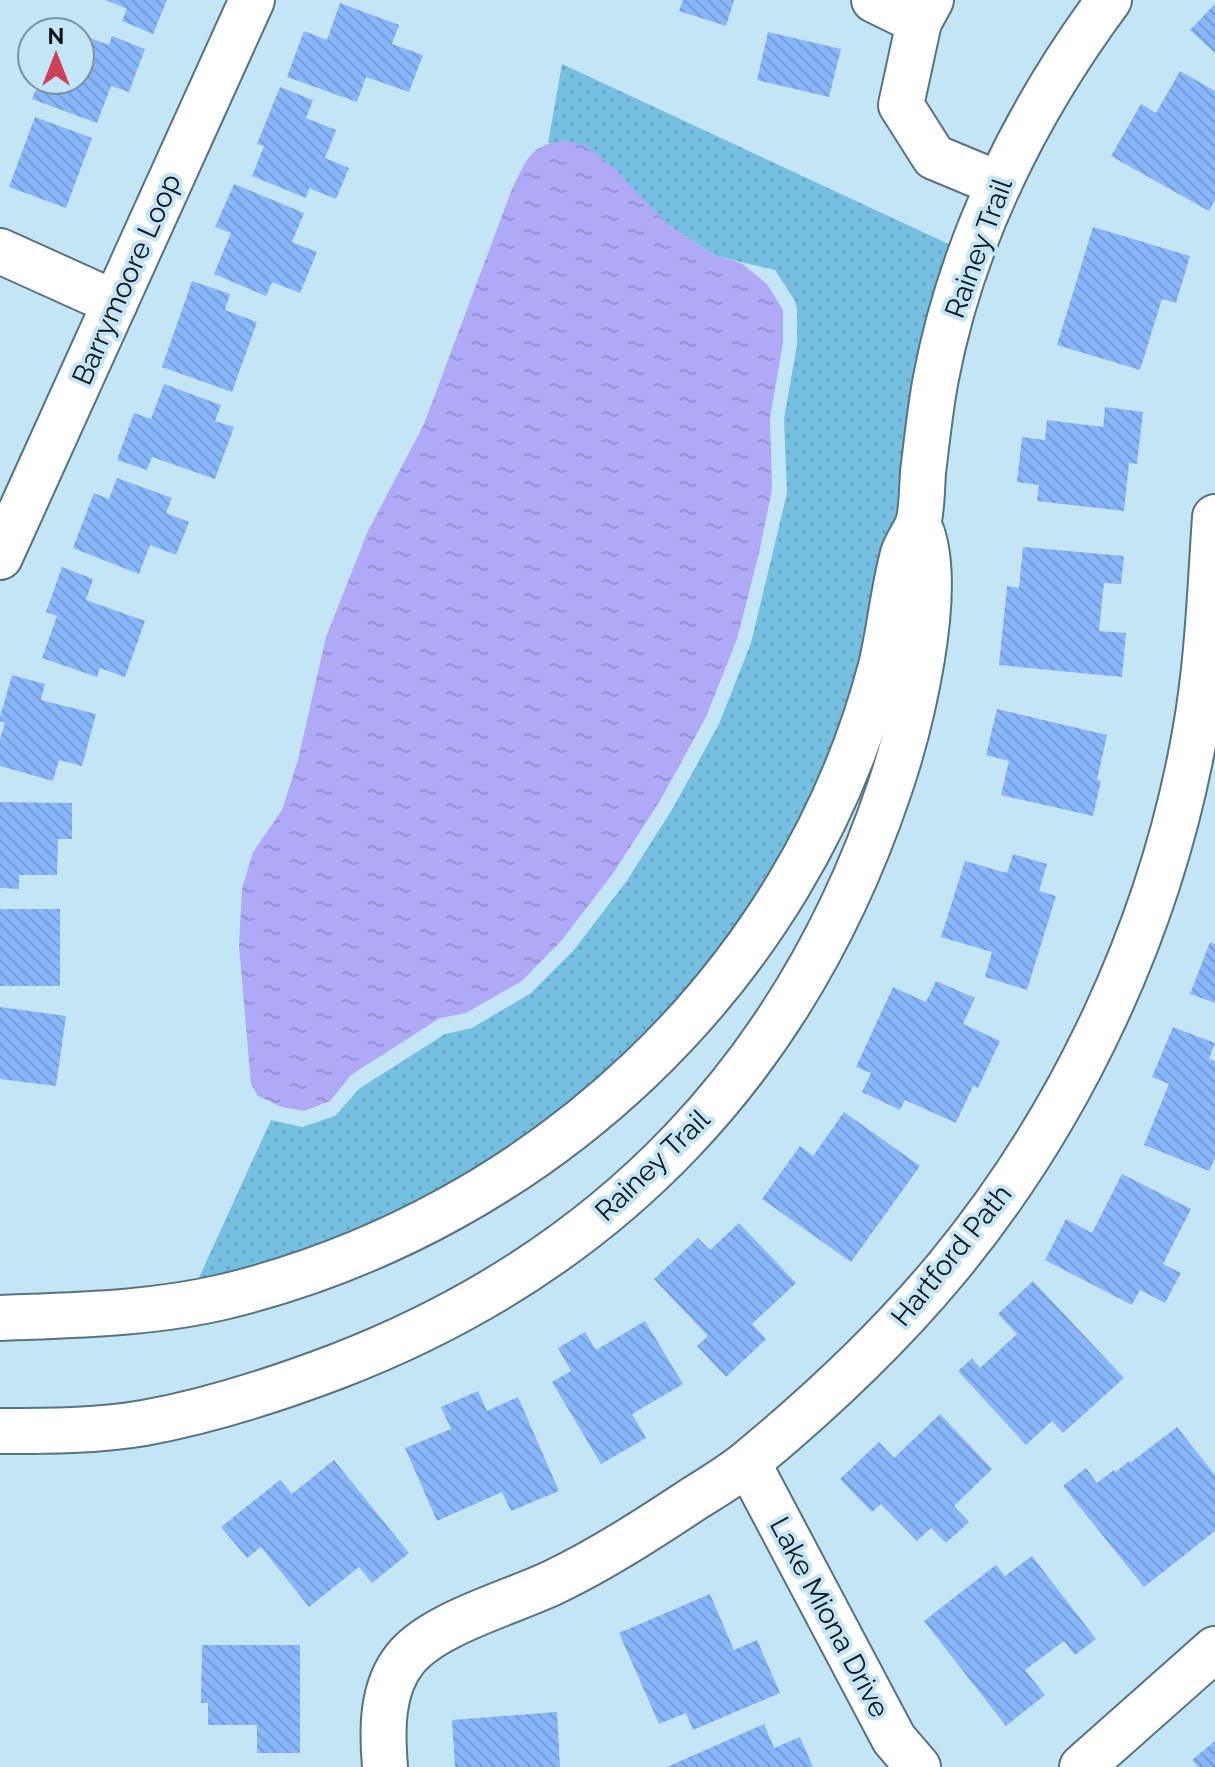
<svg xmlns="http://www.w3.org/2000/svg" width="1215" height="1767" viewBox="0 0 1215 1767" font-family="Raleway,sans-serif">
<style>
.grass{fill:url(#grass-dots)}
.water{fill:url(#water-ripples)}
.building{fill:url(#building-back-hatch)}
.lines{fill:none;stroke-linecap:round;stroke-linejoin:round}
.minor-casing{stroke:#557381;stroke-width:48}
.minor{stroke:#fff;stroke-width:44}
.labels{text-anchor:middle;stroke-width:8;stroke-linejoin:round;paint-order:stroke}
.street-label{font-size:28px;fill:#081419;stroke:#c4e5f5}
</style>
<defs>
<pattern id="grass-dots" width="8" height="8" patternUnits="userSpaceOnUse" patternTransform="scale(2)"><rect width="8" height="8" fill="#75c0e1"/><path d="M2 2h.1M6 6h.1" fill="none" stroke="#64a4c0" stroke-width="1.8" stroke-linecap="round"/></pattern>
<pattern id="water-ripples" width="26" height="14" patternUnits="userSpaceOnUse" patternTransform="scale(2)"><rect width="26" height="14" fill="#b0a9f7"/><path d="M2 4q2-2 4 0t4 0M15 11q2-2 4 0t4 0" fill="none" stroke="#9691d3"/></pattern>
<pattern id="building-back-hatch" width="6" height="6" patternUnits="userSpaceOnUse" patternTransform="scale(2)"><rect width="6" height="6" fill="#88b6fa"/><path d="M-1 5l2 2M0 0l6 6M5-1l2 2" fill="none" stroke="#749cd6"/></pattern>
</defs>
<rect width="100%" height="100%" fill="#c4e5f5"/>
<polygon class="grass" points="562,64 955,247 903,509 897,511 900,521 844,726 788,850 690,991 567,1111 408,1211 279,1261 197,1282 271,1120 302,1127 335,1116 360,1088 409,1057 445,1034 472,1028 531,993 573,951 626,882 673,808 719,724 751,643 787,493 784,419 797,345 797,310 795,301 775,270 716,256 668,225 585,145 548,143"/>
<path class="water" d="M568,141L585,145L616,170L668,225L716,256L741,263L767,284L783,310V342L770,418L772,489L759,553L737,639L706,717L661,799L614,872L562,940L522,981L466,1013L440,1018L351,1075L330,1101L304,1111L282,1107L258,1096L251,1084L239,946L242,889L253,852L282,810L298,760L326,637L368,531L424,424L512,189C528,158 530,143 568,141Z"/>
<g class="building">
<polygon points="106,0 167,0 153,34 122,21 127,9"/>
<polygon points="683,0 734,0 726,26 679,11"/>
<polygon points="340,3 399,25 392,44 423,55 409,92 366,77 357,102 287,77 304,31 327,40"/>
<polygon points="1215,4 1215,53 1190,30"/>
<polygon points="768,32 841,49 829,97 757,80"/>
<polygon points="80,34 109,45 112,36 145,49 129,92 111,86 97,123 32,99 40,80 80,80"/>
<polygon points="1180,71 1215,91 1215,200 1209,211 1111,156 1141,104 1156,113"/>
<polygon points="280,87 313,100 306,118 336,130 325,158 349,168 336,199 309,188 306,198 252,176 264,146 257,144"/>
<polygon points="35,117 92,138 66,208 9,187"/>
<polygon points="234,184 304,213 292,242 317,252 300,293 272,282 266,296 214,274 231,233 215,227"/>
<polygon points="1093,227 1190,256 1176,303 1162,299 1140,370 1057,345"/>
<polygon points="192,281 230,294 225,310 257,322 232,392 162,367"/>
<polygon points="164,384 221,405 215,421 234,427 215,479 152,457 147,470 117,460 134,413 151,419"/>
<polygon points="1105,407 1143,412 1137,464 1129,463 1124,511 1037,501 1039,485 1017,482 1022,437 1045,440 1047,420 1103,427"/>
<polygon points="117,478 172,498 166,513 189,522 176,555 150,545 139,574 73,548 94,493 109,499"/>
<polygon points="1023,547 1124,556 1121,584 1104,583 1099,631 1126,633 1122,677 999,665 1007,586 1019,588"/>
<polygon points="62,567 93,579 86,600 145,621 125,677 100,668 97,677 42,658 57,616 46,612"/>
<polygon points="12,675 45,684 41,700 96,714 82,766 59,760 53,781 0,766 0,739 5,723 0,721 0,717"/>
<polygon points="997,709 1107,735 1097,780 1101,781 1093,816 1001,795 1009,761 986,755"/>
<polygon points="0,802 72,803 72,839 58,839 57,875 19,875 19,889 0,888"/>
<polygon points="1013,854 1047,864 1039,891 1056,896 1027,990 985,977 992,952 941,937 965,861 1007,873"/>
<rect x="0" y="909" width="60" height="77"/>
<polygon points="1210,942 1215,944 1215,1003 1190,994"/>
<polygon points="936,981 975,998 963,1024 1000,1041 978,1088 973,1086 956,1123 905,1100 900,1110 862,1092 871,1073 856,1067 893,987 926,1002"/>
<polygon points="0,1007 66,1016 56,1086 0,1079"/>
<polygon points="1173,1027 1215,1043 1209,1059 1215,1061 1215,1158 1209,1171 1144,1145 1169,1084 1152,1077"/>
<polygon points="844,1112 920,1166 851,1262 762,1199 800,1146 813,1156"/>
<polygon points="1122,1174 1191,1209 1163,1264 1181,1273 1165,1303 1140,1290 1132,1305 1045,1260 1066,1219 1092,1233"/>
<polygon points="739,1223 796,1283 752,1324 766,1339 726,1377 697,1346 708,1336 654,1279 698,1238 710,1250"/>
<polygon points="1033,1281 1124,1378 1063,1433 1052,1421 1026,1445 958,1371 972,1358 980,1368 1017,1334 998,1314"/>
<polygon points="645,1321 683,1384 632,1414 646,1438 601,1464 552,1382 571,1371 558,1348 585,1332 596,1350"/>
<polygon points="478,1391 487,1411 518,1397 559,1491 511,1511 502,1492 437,1521 405,1448 451,1429 441,1407"/>
<polygon points="940,1414 992,1469 954,1506 969,1522 946,1543 931,1528 917,1541 881,1504 872,1512 840,1479 879,1442 894,1458"/>
<polygon points="1177,1427 1215,1475 1215,1531 1144,1587 1063,1486 1086,1468 1097,1483 1114,1470 1116,1472 1129,1461 1130,1463"/>
<polygon points="334,1460 409,1553 372,1583 359,1567 309,1607 261,1547 247,1558 221,1527 280,1480 292,1494"/>
<polygon points="1032,1556 1096,1639 1075,1655 1064,1641 1025,1670 1045,1695 1006,1726 924,1621 996,1565 1005,1576"/>
<polygon points="710,1594 734,1650 757,1640 780,1693 693,1730 686,1713 659,1724 619,1633"/>
<polygon points="202,1645 300,1645 300,1753 257,1753 257,1725 208,1725 208,1703 201,1703"/>
<polygon points="557,1712 560,1767 455,1767 452,1720"/>
<polygon points="764,1724 774,1748 800,1737 813,1767 667,1767"/>
<polygon points="1215,1741 1215,1767 1198,1767 1192,1760"/>
</g>
<g class="lines">
<g class="minor-casing">
<g id="minor">
<polyline points="874,0 919,22"/>
<polyline points="931,0 919,22 901,105 934,157 999,184"/>
<polyline points="0,251 115,303"/>
<polyline points="0,557 252,0"/>
<path d="M0,1318C75,1315 153,1314 227,1296C539,1219 799,979 881,666C890,629 893,591 903,554C907,542 916,532 919,520C922,505 922,488 923,472C927,441 930,409 936,378C962,241 1026,112 1109,0"/>
<path d="M0,1431C48,1431 97,1431 144,1423C210,1411 275,1390 338,1366C612,1260 797,1065 890,787C911,725 943,594 922,533"/>
<polyline points="748,1463 894,1739 918,1767"/>
<path d="M385,1767C382,1731 381,1689 405,1659C433,1623 513,1602 554,1582C602,1559 648,1529 692,1500C712,1487 734,1475 752,1459C822,1401 889,1338 947,1268C1072,1117 1161,926 1195,733C1208,661 1210,589 1215,517"/>
<polyline points="1082,1767 1215,1649"/>
</g>
</g>
<use href="#minor" class="minor"/>
</g>
<g class="labels">
<g class="street-label">
<text transform="translate(978 248) rotate(-70)" y="10">Rainey Trail</text>
<text transform="translate(126 279) rotate(-66)" y="10">Barrymoore Loop</text>
<text transform="translate(652 1165) rotate(-44)" y="10">Rainey Trail</text>
<text transform="translate(951 1255) rotate(-51)" y="10">Hartford Path</text>
<text transform="translate(830 1617) rotate(62)" y="10">Lake Miona Drive</text>
</g>
</g>
<g transform="translate(56 56)"><circle r="38" fill="#c4e5f5" stroke="#79919d" stroke-width="2"/>
<path d="M0-6L14 30L0 20L-14 30Z" fill="#cf3f55"/>
<text y="-12" font-size="22" font-weight="bold" text-anchor="middle" fill="#081419">N</text>
</g>
</svg>
